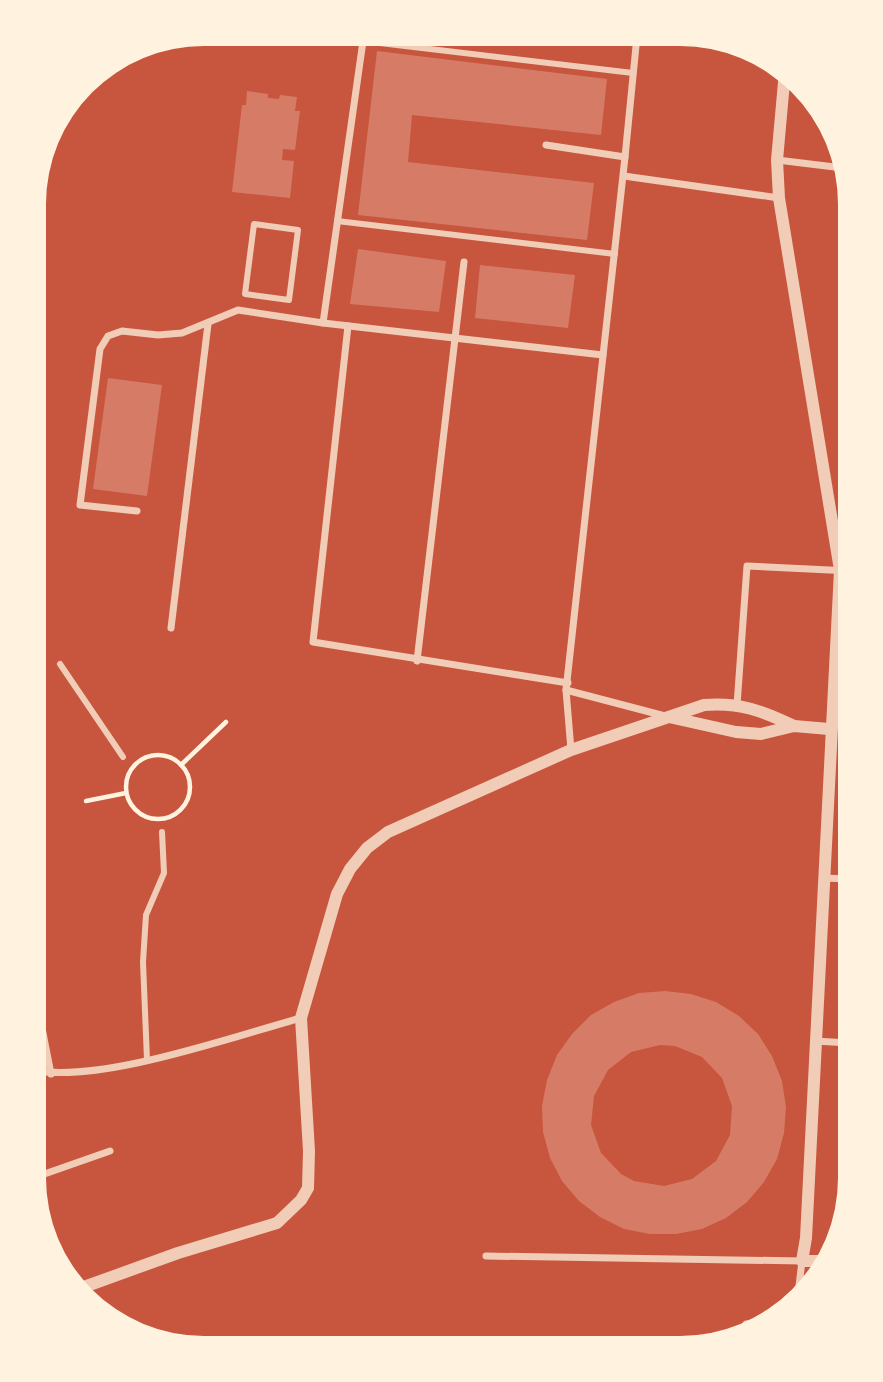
<svg xmlns="http://www.w3.org/2000/svg" width="883" height="1382" viewBox="0 0 883 1382" font-family="Figtree,sans-serif">
<style>
.building{fill:#d67c66;fill-rule:evenodd}
.lines{fill:none;stroke-linecap:round;stroke-linejoin:round}
.path{stroke:#fff3e0;stroke-width:4.5}
.pedestrian{stroke:#f1ccb7;stroke-width:6}
.minor{stroke:#f1ccb7;stroke-width:7}
.tertiary{stroke:#f1ccb7;stroke-width:12}
</style>
<rect width="100%" height="100%" fill="#c8553d"/>
<g class="building">
<polygon points="377,51 607,79 601,135 412,115 408,162 594,183 587,240 358,215"/>
<polygon points="247,91 268,94 268,98 279,99 280,95 297,97 295,111 300,111 295,150 283,149 282,160 294,161 290,198 232,192 242,105 246,105"/>
<polygon points="358,249 446,261 439,312 350,304"/>
<polygon points="480,265 575,275 568,328 475,318"/>
<polygon points="108,378 162,385 147,496 93,489"/>
<path d="M665,991L691,994L716,1002L739,1016L758,1034L772,1056L782,1081L786,1107L784,1133L777,1159L764,1182L747,1202L726,1218L702,1229L676,1234H650L624,1229L600,1217L579,1201L562,1181L550,1158L543,1132L542,1106L547,1080L557,1055L572,1034L591,1015L614,1002L639,993ZM660,1045L675,1046L702,1057L722,1078L732,1106L730,1135L716,1161L692,1179L664,1186L634,1181L621,1174L601,1153L591,1125L594,1096L608,1070L631,1052Z"/>
</g>
<g class="lines">
<g class="path">
<circle cx="158" cy="787" r="32"/>
<polyline points="181,765 226,722"/>
<polyline points="86,801 126,793"/>
</g>
<g class="pedestrian">
<polyline points="363,41 633,73"/>
<polyline points="337,221 615,254"/>
<polygon points="254,224 298,230 289,300 245,294"/>
<polyline points="60,664 123,757"/>
<polyline points="147,1060 143,962 146,915 164,873 162,832"/>
<polyline points="842,1209 849,1097"/>
</g>
<g class="minor">
<polyline points="546,145 625,157 566,690 571,750"/>
<polyline points="625,157 637,36"/>
<polyline points="777,160 843,168"/>
<polyline points="624,176 779,198"/>
<polyline points="323,323 364,34"/>
<polyline points="348,326 313,642 568,683"/>
<polyline points="137,511 80,505 100,349 108,336 122,331 158,335 182,333 238,310 323,323 603,355"/>
<polyline points="171,628 208,324"/>
<polyline points="417,661 464,262"/>
<polyline points="566,690 665,716"/>
<polyline points="737,705 747,566 850,571"/>
<polyline points="823,878 849,879"/>
<polyline points="34,987 51,1074"/>
<polyline points="815,1041 849,1043"/>
<path d="M33,1070C100,1084 234,1036 301,1018"/>
<polyline points="33,1178 110,1151"/>
<polyline points="486,1256 802,1261 798,1294"/>
<polyline points="737,1337 746,1324 762,1322"/>
</g>
<g class="tertiary">
<polyline points="785,71 777,160 779,198 840,570 806,1238 802,1261 822,1261"/>
<polyline points="669,717 736,732 761,734 794,726 829,729"/>
<path d="M81,1288L178,1253L277,1223L301,1200L308,1188L309,1151L301,1018L337,894L350,869L367,848L388,832L571,750L704,705C739,702 763,711 794,726"/>
</g>
</g>
<path d="M0 0H883V1382H0ZM204 46H680A158 158 0 0 1 838 204V1178A158 158 0 0 1 680 1336H204A158 158 0 0 1 46 1178V204A158 158 0 0 1 204 46Z" fill="#fff3e0" fill-rule="evenodd"/>
</svg>
